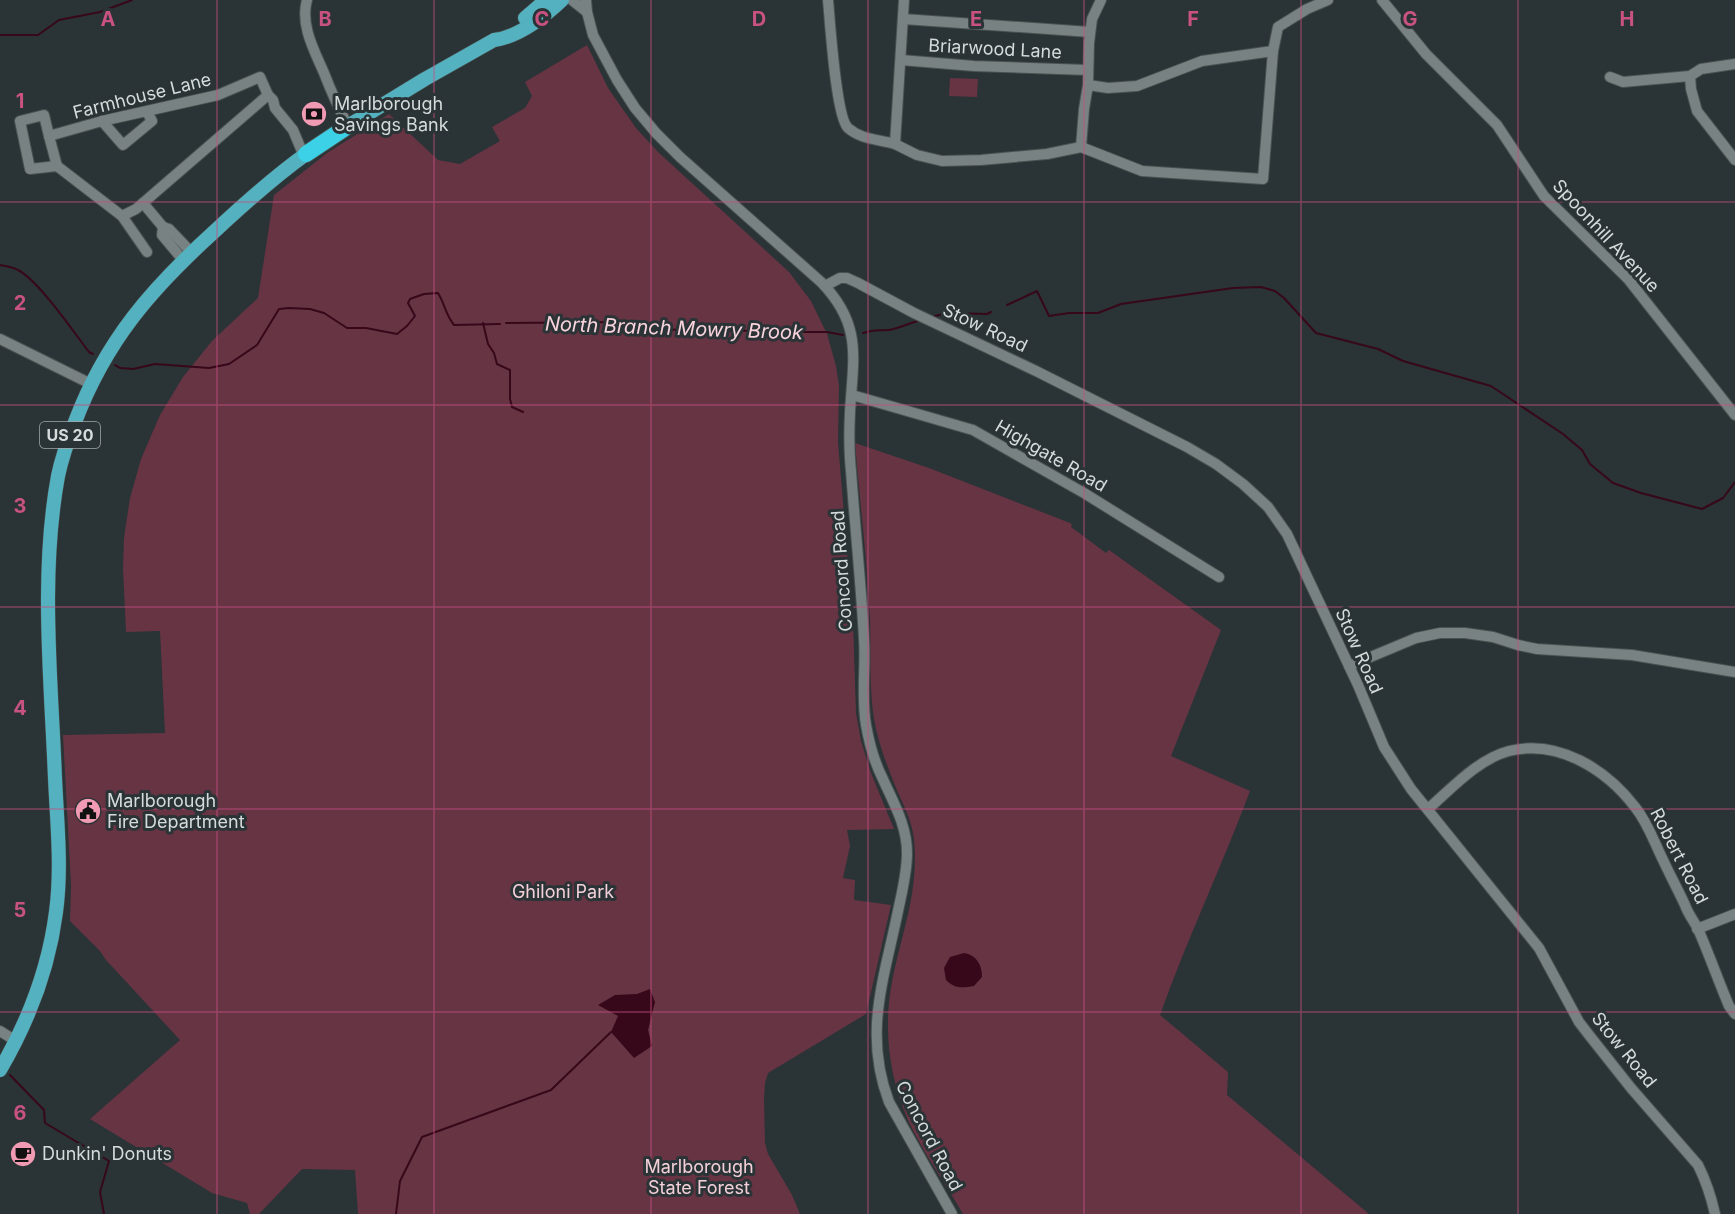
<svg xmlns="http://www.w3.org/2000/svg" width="1735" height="1214" viewBox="0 0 1735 1214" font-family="Inter,sans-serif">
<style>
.green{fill:#673444}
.water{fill:#37081a}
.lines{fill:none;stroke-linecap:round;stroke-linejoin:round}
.stream{stroke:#37081a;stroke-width:2}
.minor-casing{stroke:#495151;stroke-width:12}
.major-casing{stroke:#495151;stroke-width:15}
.highway-casing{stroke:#495151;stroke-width:18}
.minor{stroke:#788283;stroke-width:10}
.major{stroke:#54b1bf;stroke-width:14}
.highway{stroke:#3cd1e7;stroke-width:16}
.grid{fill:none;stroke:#c85281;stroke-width:1.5;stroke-opacity:0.55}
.labels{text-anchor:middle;stroke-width:6;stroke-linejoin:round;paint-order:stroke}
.shield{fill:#2a3335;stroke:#a2a9a9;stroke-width:1.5}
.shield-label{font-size:16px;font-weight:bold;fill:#d5dbdb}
.street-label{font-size:18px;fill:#d5dbdb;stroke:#2a3335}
.poi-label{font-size:18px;fill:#d5dbdb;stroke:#2a3335;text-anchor:start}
.park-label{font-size:18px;fill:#f4d0d9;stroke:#2a3335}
.water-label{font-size:20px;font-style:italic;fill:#f9d4dd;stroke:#2a3335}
.grid-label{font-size:20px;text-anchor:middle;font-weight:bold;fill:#c85281;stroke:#2a3335;stroke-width:6;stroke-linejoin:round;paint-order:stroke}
</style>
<rect width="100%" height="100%" fill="#2a3335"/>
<g class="green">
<polygon points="587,45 608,88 636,128 658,152 789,272 811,301 827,334 836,366 839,386 838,443 853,621 856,713 861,741 871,773 894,829 847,830 850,846 843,878 855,880 854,900 891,905 866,1014 768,1073 765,1083 764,1099 765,1143 768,1154 792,1195 800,1214 358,1214 355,1170 302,1169 259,1214 250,1214 247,1203 212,1193 90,1119 180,1040 106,960 100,951 70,921 71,885 63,735 165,733 160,631 126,632 123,568 124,538 130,498 141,459 160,415 183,377 212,341 258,298 274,195 327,153 389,114 438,160 460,164 500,141 492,127 525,108 532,96 525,82"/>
<polygon points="950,78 978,79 977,97 949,96"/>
<path d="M855,443L929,468L1070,523L1072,525L1071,527L1106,553L1109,550L1221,630L1171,756L1250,791C1222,866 1187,939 1160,1015L1228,1072L1227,1095L1369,1214H963C945,1183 923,1152 908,1120C889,1077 883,1028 892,982C902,931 919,893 914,839C912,821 903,804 896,788C887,765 878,743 874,719C869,687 871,652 870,619C867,560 860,501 855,443Z"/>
</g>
<g class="water">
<path d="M964,953C976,955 982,964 982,977L974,986C962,988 955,989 946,980L944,968L950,957Z"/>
<polygon points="650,989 655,1002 648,1030 652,1046 634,1058 611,1032 618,1016 598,1005 615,995 637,994"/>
</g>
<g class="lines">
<g class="stream">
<polyline points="0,35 38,35 59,20 100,12 132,0"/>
<path d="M0,265C6,266 13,267 18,270C39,281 73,331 89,352L93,354"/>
<polyline points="1007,305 1037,291 1049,316 1069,313 1098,313 1121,304 1233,288 1261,287 1275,291 1284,298 1316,333 1378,349 1403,361 1491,386 1563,434 1582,450 1590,464 1613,483 1641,493 1702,509 1723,498 1735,482"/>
<polyline points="935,316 947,313 987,314 991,312"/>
<polyline points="483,323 488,344 494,353 497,364 510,370 510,399 512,407 523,412"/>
<polyline points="506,323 619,322 631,329 763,331"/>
<polyline points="786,332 827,332 843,335"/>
<path d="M863,333C875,329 877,331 888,330C895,330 909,323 918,321"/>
<path d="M115,365L120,368L133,369L155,364L209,368L229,364L257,345L279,309L289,308L310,309L324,313L347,328H366L397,334L407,326L415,316L408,303L410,299L424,294L438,293C445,304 445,314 454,325L500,324"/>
<polyline points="10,1075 44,1110 45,1123 109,1161 100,1192 104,1214"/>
<polyline points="396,1214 400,1181 422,1137 551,1090 611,1032"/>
</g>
<g class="minor-casing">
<g id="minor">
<path d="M307,0C300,25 314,50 324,73C331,91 339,109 348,126"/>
<polyline points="572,0 587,12"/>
<path d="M586,0L587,12L593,35L617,80L635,108L656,133L680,157L821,282C863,325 853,358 850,412C849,432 849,452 851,471C855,527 861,583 864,639C866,667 861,696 866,725C869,742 874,761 882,777C893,802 907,825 907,853C907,873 902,892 898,911C884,979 863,1034 889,1102L952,1214"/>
<path d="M828,0C830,21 836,117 848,128C862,140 878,139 895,144"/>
<polyline points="904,0 895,144 917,155 942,161 981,160 1047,154 1081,147 1084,109 1088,85 1089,43 1092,19 1101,0"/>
<polyline points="1382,0 1426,54 1497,125 1544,196 1628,279 1735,415"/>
<polyline points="903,19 1090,32"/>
<polyline points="901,60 974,66 1088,70"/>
<polyline points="1690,76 1691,89 1697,111 1735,160"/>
<polyline points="1610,77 1623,82 1690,76 1701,69 1735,64"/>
<polyline points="1088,85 1108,88 1137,86 1202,61 1273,51"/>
<polyline points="268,95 273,100 275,108 293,130 301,149 306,154"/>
<polyline points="102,121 123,145 152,121 147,112"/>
<polyline points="49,136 57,166"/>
<polyline points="1081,147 1142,171 1263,179 1273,51 1278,27 1307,9 1328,0"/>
<polyline points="122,216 136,209 143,203"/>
<polyline points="163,227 162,235 183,260"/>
<polyline points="147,252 122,216 57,166 30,169 20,121 44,115 49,136 102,121 218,95 260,77 268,95 143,203 163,227 169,229 191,252"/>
<path d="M825,286L840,278H847L858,283L914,313L1036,371L1187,447L1216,464L1243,484L1268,507L1287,534L1358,685L1384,747L1411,789L1539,948L1579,1022L1589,1035L1631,1088L1698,1165C1706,1181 1711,1196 1715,1214"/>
<polyline points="0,339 91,384"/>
<polyline points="852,395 973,430 1084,493 1219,577"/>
<polyline points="1349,666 1416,638 1440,633 1465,633 1493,637 1518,645 1537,649 1632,655 1735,672"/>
<path d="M1428,809C1451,789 1478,759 1509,751C1558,739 1606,769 1635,807C1648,823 1654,842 1663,860C1670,875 1678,890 1685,905C1688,914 1694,921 1698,929C1709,954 1718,980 1729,1006L1735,1014"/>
<polyline points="1697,929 1735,914"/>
<polyline points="0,1031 16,1041"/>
</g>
</g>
<g class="major-casing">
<g id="major">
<polyline points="525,18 546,0"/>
<path d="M348,126L425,79L494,40C519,37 544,17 562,0"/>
<path d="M0,1070C28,1022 49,967 56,912C62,868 57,822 55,778C51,679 40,574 58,476C62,457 68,440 75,422C106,340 152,288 216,230C245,203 274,177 306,154"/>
</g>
</g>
<g class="highway-casing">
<polyline id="highway" points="306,154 348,126"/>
</g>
<use href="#minor" class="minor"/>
<use href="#major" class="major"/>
<use href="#highway" class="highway"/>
</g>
<path class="grid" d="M217,0V1214M434,0V1214M651,0V1214M868,0V1214M1084,0V1214M1301,0V1214M1518,0V1214M0,202H1735M0,405H1735M0,607H1735M0,809H1735M0,1012H1735"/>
<defs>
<g id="bank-disc" transform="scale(1.35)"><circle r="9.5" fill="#f19ab3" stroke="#2a3335"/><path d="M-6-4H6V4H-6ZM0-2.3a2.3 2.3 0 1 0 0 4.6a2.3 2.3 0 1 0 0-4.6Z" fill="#111"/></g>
<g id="civic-disc" transform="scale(1.35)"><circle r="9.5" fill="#f19ab3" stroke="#2a3335"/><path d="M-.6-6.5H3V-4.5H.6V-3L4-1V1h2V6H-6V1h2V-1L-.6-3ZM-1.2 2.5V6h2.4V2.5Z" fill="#111"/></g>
<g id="cafe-disc" transform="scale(1.35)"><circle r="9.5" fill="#f19ab3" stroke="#2a3335"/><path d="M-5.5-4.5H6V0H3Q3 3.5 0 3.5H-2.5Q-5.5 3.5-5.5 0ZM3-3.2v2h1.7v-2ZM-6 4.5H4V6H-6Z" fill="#111"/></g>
</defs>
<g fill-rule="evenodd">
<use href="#bank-disc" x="314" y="114"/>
<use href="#civic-disc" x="88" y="811"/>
<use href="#cafe-disc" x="23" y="1154"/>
</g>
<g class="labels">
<rect class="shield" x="40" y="422" width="60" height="26" rx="4.5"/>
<g class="shield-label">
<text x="70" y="441">US 20</text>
</g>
<g class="street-label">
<text transform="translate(995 49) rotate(3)" y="6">Briarwood Lane</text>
<text transform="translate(142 96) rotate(-14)" y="6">Farmhouse Lane</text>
<text transform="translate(1606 236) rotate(47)" y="6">Spoonhill Avenue</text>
<text transform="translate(985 328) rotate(25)" y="6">Stow Road</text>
<text transform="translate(1051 456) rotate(30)" y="6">Highgate Road</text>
<text transform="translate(842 571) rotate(-94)" y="6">Concord Road</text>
<text transform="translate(1359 651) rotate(66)" y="6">Stow Road</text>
<text transform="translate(1679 856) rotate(63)" y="6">Robert Road</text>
<text transform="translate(1624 1050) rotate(51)" y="6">Stow Road</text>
<text transform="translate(929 1136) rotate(62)" y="6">Concord Road</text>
</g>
<g class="poi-label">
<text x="334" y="110">Marlborough<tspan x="334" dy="21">Savings Bank</tspan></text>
<text x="107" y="807">Marlborough<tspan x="107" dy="21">Fire Department</tspan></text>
<text x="42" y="1160">Dunkin' Donuts</text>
</g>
<g class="park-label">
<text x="563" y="898">Ghiloni Park</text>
<text x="699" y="1173">Marlborough<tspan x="699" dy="21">State Forest</tspan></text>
</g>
<g class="water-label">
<text transform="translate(674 328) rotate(2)" y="7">North Branch Mowry Brook</text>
</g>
</g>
<g class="grid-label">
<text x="108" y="26">A</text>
<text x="325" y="26">B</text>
<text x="542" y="26">C</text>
<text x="759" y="26">D</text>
<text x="976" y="26">E</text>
<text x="1193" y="26">F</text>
<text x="1410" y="26">G</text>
<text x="1627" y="26">H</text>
<text x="20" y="108">1</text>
<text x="20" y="310">2</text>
<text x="20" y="513">3</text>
<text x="20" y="715">4</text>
<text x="20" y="917">5</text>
<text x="20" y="1120">6</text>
</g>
</svg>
